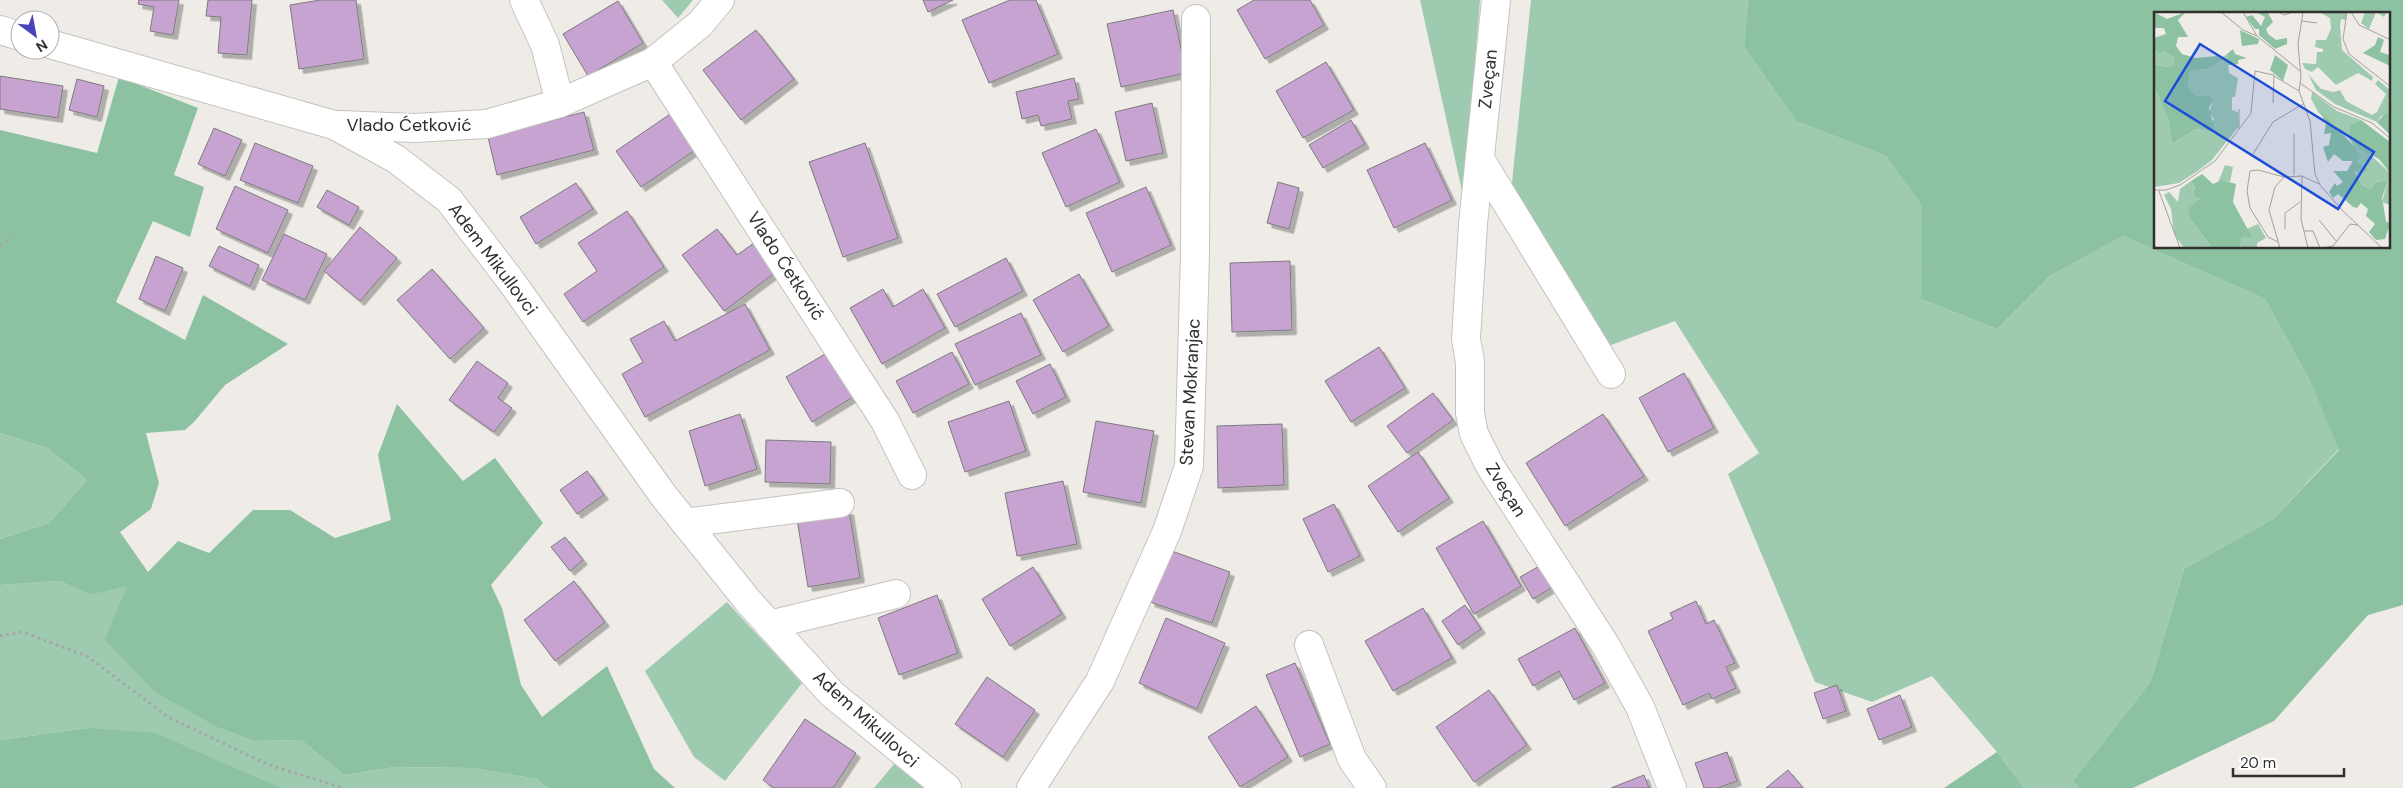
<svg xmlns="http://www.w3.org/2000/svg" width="2403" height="788" viewBox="0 0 2403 788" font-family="'DM Sans',sans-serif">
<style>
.green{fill:#9ecab0}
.forest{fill:#8cc2a2;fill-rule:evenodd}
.building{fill:#c6a3d0;stroke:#7d7a7e;filter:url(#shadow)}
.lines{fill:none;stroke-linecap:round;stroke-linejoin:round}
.minor-casing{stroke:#c5c3bf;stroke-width:30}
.path{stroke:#a7a5a2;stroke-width:3;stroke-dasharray:2.5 4;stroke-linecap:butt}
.minor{stroke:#fff;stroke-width:28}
.labels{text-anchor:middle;stroke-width:4;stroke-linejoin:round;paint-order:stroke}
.street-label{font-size:18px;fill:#302f2e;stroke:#fff}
.inset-road{fill:none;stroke:#a3a09e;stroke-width:1}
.view{fill:#1d4ed8;fill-opacity:0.15;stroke:#1d4ed8;stroke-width:2.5}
.inset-edge{fill:none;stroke:#302f2e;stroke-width:2.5}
</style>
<defs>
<filter id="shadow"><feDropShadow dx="4.5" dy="4.5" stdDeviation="0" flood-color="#0004"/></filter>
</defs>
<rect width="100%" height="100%" fill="#efece8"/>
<g class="green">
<polygon points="662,0 693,0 678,18"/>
<polygon points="1420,0 1480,0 1464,200"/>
<polygon points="1531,0 1748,0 1744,47 1796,121 1886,156 1923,205 1921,299 1997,329 2050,276 2123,236 2265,299 2309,379 2339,449 2273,519 2184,569 2151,681 2073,781 2079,788 2024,788 1997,752 1932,676 1872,702 1815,682 1728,474 1759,453 1675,321 1603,348 1509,211"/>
<polygon points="0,433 47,448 87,480 49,523 0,539"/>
<polygon points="60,581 90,595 127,585 219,728 254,741 301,740 344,775 395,767 473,768 536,779 548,788 281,788 88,728 0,740 0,585"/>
<polygon points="727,602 802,683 725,781 694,757 645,671"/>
<polygon points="895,763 924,788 874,788"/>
</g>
<g class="forest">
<path d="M1748,0H2403V605L2368,615L2274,721L2133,788H2079L2073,781L2151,681L2184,569L2273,519L2339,450L2309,379L2265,299L2123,236L2050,276L1997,329L1921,299L1922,205L1886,156L1796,121L1744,47ZM2156,14H2389V248H2156Z"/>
<polygon points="119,77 198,108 174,175 204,187 190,237 153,221 116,302 185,340 203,295 288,344 225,385 194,422 185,430 146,433 159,483 151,509 120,532 148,572 178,541 209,553 253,510 290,510 335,538 391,520 378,455 397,404 463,481 495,458 543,523 491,585 502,608 521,685 542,717 607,666 654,769 675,788 548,788 536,779 473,768 395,767 344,775 301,740 254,741 219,728 155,692 105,640 127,586 90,595 60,581 0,585 0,539 49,523 87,480 47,448 0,433 0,130 97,153"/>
<polygon points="88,728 155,733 281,788 0,788 0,740"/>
<polygon points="1997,752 2024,788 1944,788"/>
</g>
<g class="building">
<polygon points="139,0 179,0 173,35 150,31 154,7 138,4"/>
<polygon points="208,0 252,0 247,55 218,53 221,17 206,16"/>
<polygon points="320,0 356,0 364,59 299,69 290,5"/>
<polygon points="923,0 953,0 928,12"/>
<polygon points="1010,0 1036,0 1058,54 989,83 962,20"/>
<polygon points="1254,0 1310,0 1324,25 1265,59 1237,10"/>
<polygon points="618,1 643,43 588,76 563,34"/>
<polygon points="1173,10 1186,73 1121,87 1107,24"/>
<polygon points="756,30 794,79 741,120 703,70"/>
<polygon points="1326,62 1354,110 1303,138 1276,91"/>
<polygon points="0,76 63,86 58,118 0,109"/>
<polygon points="1074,78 1079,99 1068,101 1072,119 1041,126 1038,115 1022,119 1016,92"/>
<polygon points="77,79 104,86 97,117 69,110"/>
<polygon points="1152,103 1163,153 1126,161 1115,112"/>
<polygon points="676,110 701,146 641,187 616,151"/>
<polygon points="584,112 594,150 497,175 488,137"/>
<polygon points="1351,120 1365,144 1323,168 1309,145"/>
<polygon points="214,128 242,140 225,176 198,164"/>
<polygon points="1096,129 1120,182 1066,207 1042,153"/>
<polygon points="255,143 313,166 298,203 240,180"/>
<polygon points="865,143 898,238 843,257 809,162"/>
<polygon points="1425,143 1452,200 1394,228 1367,170"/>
<polygon points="1278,182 1299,188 1289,229 1267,223"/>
<polygon points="576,183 593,209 536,244 520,217"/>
<polygon points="235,186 288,210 268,253 216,229"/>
<polygon points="1146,187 1171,245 1112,272 1086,213"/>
<polygon points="327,190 359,207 349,225 317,207"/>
<polygon points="627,211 664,267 583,322 564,294 597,271 578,243"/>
<polygon points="360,227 397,258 360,301 324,271"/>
<polygon points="717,229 737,255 754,243 776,272 724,311 682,255"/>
<polygon points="284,234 327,254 305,300 262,280"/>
<polygon points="219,246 259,265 250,286 209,266"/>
<polygon points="156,256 183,268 165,311 139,299"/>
<polygon points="1006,258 1023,291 955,327 937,294"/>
<polygon points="1290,261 1292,330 1232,332 1230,263"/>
<polygon points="432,269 484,328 450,359 397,300"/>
<polygon points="1079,274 1109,326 1063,352 1033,300"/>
<polygon points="883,289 893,307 923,289 945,328 882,364 850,308"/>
<polygon points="745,304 770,350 645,417 622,374 643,362 630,339 664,321 675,341"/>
<polygon points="1021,313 1041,355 975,385 955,344"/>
<polygon points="837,347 863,391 812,422 786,377"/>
<polygon points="1379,347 1405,388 1351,422 1325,381"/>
<polygon points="952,352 969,384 913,413 896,381"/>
<polygon points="477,361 508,383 498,398 512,408 494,432 449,400"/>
<polygon points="1050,364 1066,397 1033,414 1016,381"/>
<polygon points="1684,373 1714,428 1668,452 1639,398"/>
<polygon points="1433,393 1453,420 1407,453 1387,426"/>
<polygon points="1009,401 1026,451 965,472 948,422"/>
<polygon points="740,414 757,469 705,486 689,431"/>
<polygon points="1603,414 1644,476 1565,526 1526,463"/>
<polygon points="1096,421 1154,431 1141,503 1083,492"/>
<polygon points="1282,424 1284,485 1218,488 1217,426"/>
<polygon points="766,440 831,442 830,484 765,482"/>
<polygon points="1418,452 1449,498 1398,532 1368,486"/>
<polygon points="587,471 604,495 577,514 560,490"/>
<polygon points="1063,481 1077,544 1017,556 1005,493"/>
<polygon points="1334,504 1360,556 1328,572 1303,519"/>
<polygon points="849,510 860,578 808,587 797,519"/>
<polygon points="1483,521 1521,586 1474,614 1436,548"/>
<polygon points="565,537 583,560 570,571 551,547"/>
<polygon points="1169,550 1230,572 1212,623 1150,602"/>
<polygon points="1543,564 1556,585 1533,599 1520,577"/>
<polygon points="1033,567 1062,614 1010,646 982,599"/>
<polygon points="574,581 605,622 555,661 524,620"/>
<polygon points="937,595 958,653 899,675 878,618"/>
<polygon points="1696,601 1706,624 1714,620 1735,663 1726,667 1736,688 1712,699 1709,693 1683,705 1648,631 1673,619 1670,613"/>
<polygon points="1465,605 1481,629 1458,645 1442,621"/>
<polygon points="1423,608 1452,658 1393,691 1365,641"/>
<polygon points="1166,618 1225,643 1197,709 1139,683"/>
<polygon points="1575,628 1605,683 1574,700 1559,671 1533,686 1518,659"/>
<polygon points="1295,663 1330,744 1300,757 1266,675"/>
<polygon points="987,677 1035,710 1003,757 955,724"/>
<polygon points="1837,685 1846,711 1823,719 1814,693"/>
<polygon points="1489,690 1527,745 1474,782 1436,727"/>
<polygon points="1900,695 1912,727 1879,740 1867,709"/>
<polygon points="1256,706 1288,757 1240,787 1208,737"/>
<polygon points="805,719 856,753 833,788 774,788 763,780"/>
<polygon points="1727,752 1737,781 1718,788 1704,788 1695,763"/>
<polygon points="1788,770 1803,788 1766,788"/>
<polygon points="1644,775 1649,788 1611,788"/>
</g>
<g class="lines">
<g class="minor-casing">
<g id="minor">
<polyline points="524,0 545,45 560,103"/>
<polyline points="1496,0 1473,224 1466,339 1470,362 1470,413 1474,434 1490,466 1606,646 1640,707 1672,788"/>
<polyline points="0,30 20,36"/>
<polyline points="50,44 334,125 396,159 449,200 511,281 663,495 748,601 832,694 947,788"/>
<polyline points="653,62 885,421 912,475"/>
<polyline points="340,125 414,128 487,124 560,103 653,62 700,24 720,0"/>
<polyline points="1480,159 1611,374"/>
<polyline points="685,523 840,503"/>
<polyline points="769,625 896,594"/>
<polyline points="1309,645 1352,759 1372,788"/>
<polyline points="1031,788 1100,681 1167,531 1189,466 1195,254 1196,19"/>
</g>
</g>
<g class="path">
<polyline points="0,246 11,237"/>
<polyline points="0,636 22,632 87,656 168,717 269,765 343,788"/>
</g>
<use href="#minor" class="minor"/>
</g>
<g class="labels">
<g class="street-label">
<text transform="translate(1488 79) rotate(-84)" y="6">Zveçan</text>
<text x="409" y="131">Vlado Ćetković</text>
<text transform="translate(493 259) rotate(53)" y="6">Adem Mikullovci</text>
<text transform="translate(786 266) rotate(57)" y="6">Vlado Ćetković</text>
<text transform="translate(1190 392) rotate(-87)" y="6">Stevan Mokranjac</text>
<text transform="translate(1506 490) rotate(58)" y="6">Zveçan</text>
<text transform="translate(866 719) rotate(42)" y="6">Adem Mikullovci</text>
</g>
</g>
<g transform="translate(2154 12)">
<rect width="236" height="236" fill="#efece8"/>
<path d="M165,0H192V8L187,7L186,14L188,38L219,65L218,69L204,61L182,73L164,55L158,60L151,57L148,51L162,52L163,40H169V37L161,35L162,28H172L177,17L176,6ZM211,0H233L230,5L222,0L215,17L207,11ZM0,38L6,42L11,39L21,47V52L14,55L0,52ZM73,42L75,61L84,66L81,85H78V98L84,100L85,114L58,148L45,158L25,171L0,175V74L14,107L18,132L42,117L49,118L60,107L55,101L59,89L55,83L42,84L34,73L36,59L52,57ZM154,62L167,77L180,80L186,78L192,89L218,103L223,100L232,82L221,72L224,68L236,78V103L227,104L223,110L181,92L162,78ZM158,80L183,99L207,108L195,123L236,161V193L228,190L234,168L221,170L217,177L209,174L200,158L213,156L202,149L199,132L194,125L165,101L157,87ZM71,153L79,155L76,170L69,168L64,171ZM37,169L46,187L34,204L58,236H30L20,222L17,197L10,183L15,180L24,190L26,177ZM104,212L112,226L103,231V236H86L88,225H97L93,217Z" fill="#9ecab0"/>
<path d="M0,0L13,7L32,0L24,8L34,25H24L22,34L28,42L41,46L64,44L70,47L52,57L36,59L35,65L34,73L42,84L55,83L59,89L55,96L60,115L57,119L42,117L18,132L14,107L0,74V52L14,55L21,52V47L11,39L6,42L0,38V26L12,22L10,16H0ZM102,0H112L114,1L119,10L112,17L114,22L122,28L133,26V32L121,37L105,23V17H101L92,5L98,3L107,14L111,5ZM86,18L105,27L104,32L88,34ZM224,25L230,28L226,40L236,43V54L209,41L221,33ZM79,37L81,42L93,46L84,48V52L74,53L73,42ZM121,43L134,53L129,69L116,58ZM166,99L201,135L206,146L202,149L213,156V159H200L209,174L217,177L221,170L234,168L228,186L232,209L236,212L231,227L222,228L215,220L221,212L212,204L214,197L207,191L203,196L199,195L184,182L179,186L175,180L181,171L183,174L189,170L179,159H193L199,149H189L180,142L174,150L169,135L175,133L177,121L170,122L172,112ZM232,101L236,103V123L223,110ZM207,108L236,130V161L225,147L206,137L195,123L196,114ZM48,162L59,172L68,168L82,172L79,190L98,225H88L86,236H58L34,204L36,195L46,187L40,183L41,176L37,169Z" fill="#8cc2a2"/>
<path class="inset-road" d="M67,0L89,18L103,24L146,59M89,0L103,24M125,0L130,3L139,0M149,0L144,32L147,65L145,79L156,109L161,162L166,173L188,198L228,236M193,0L189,27L195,42L237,75M197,0L205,13L237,28M148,9L163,11M120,64L145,79M146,71L180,95L218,111L237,127M85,117V97M140,122V163M99,142L119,110L149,92M148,164L147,207L154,236M0,178H12L26,173L61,149L97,101L101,59L120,63L119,91M5,179L26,236M165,208L183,230M131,217V201L146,190M150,219H159L166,236M124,230L114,225L96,196L93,179L96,159L104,158L130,165L148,164L165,172M126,236L115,198L121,175L130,165M168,236L179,234L196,212L204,213"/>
<path class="view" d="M46,32L220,140L184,197L11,89Z"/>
<rect width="236" height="236" class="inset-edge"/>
</g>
<g transform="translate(35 35) rotate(148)"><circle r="24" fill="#ffffff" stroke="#acacab"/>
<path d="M0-4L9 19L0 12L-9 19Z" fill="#4943b9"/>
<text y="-8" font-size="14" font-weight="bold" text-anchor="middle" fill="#302f2e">N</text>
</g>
<path d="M2233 768v8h111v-8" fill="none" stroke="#302f2e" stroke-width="2.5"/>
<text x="2240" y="768" font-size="15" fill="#302f2e" stroke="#ffffff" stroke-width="4" paint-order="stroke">20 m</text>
</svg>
